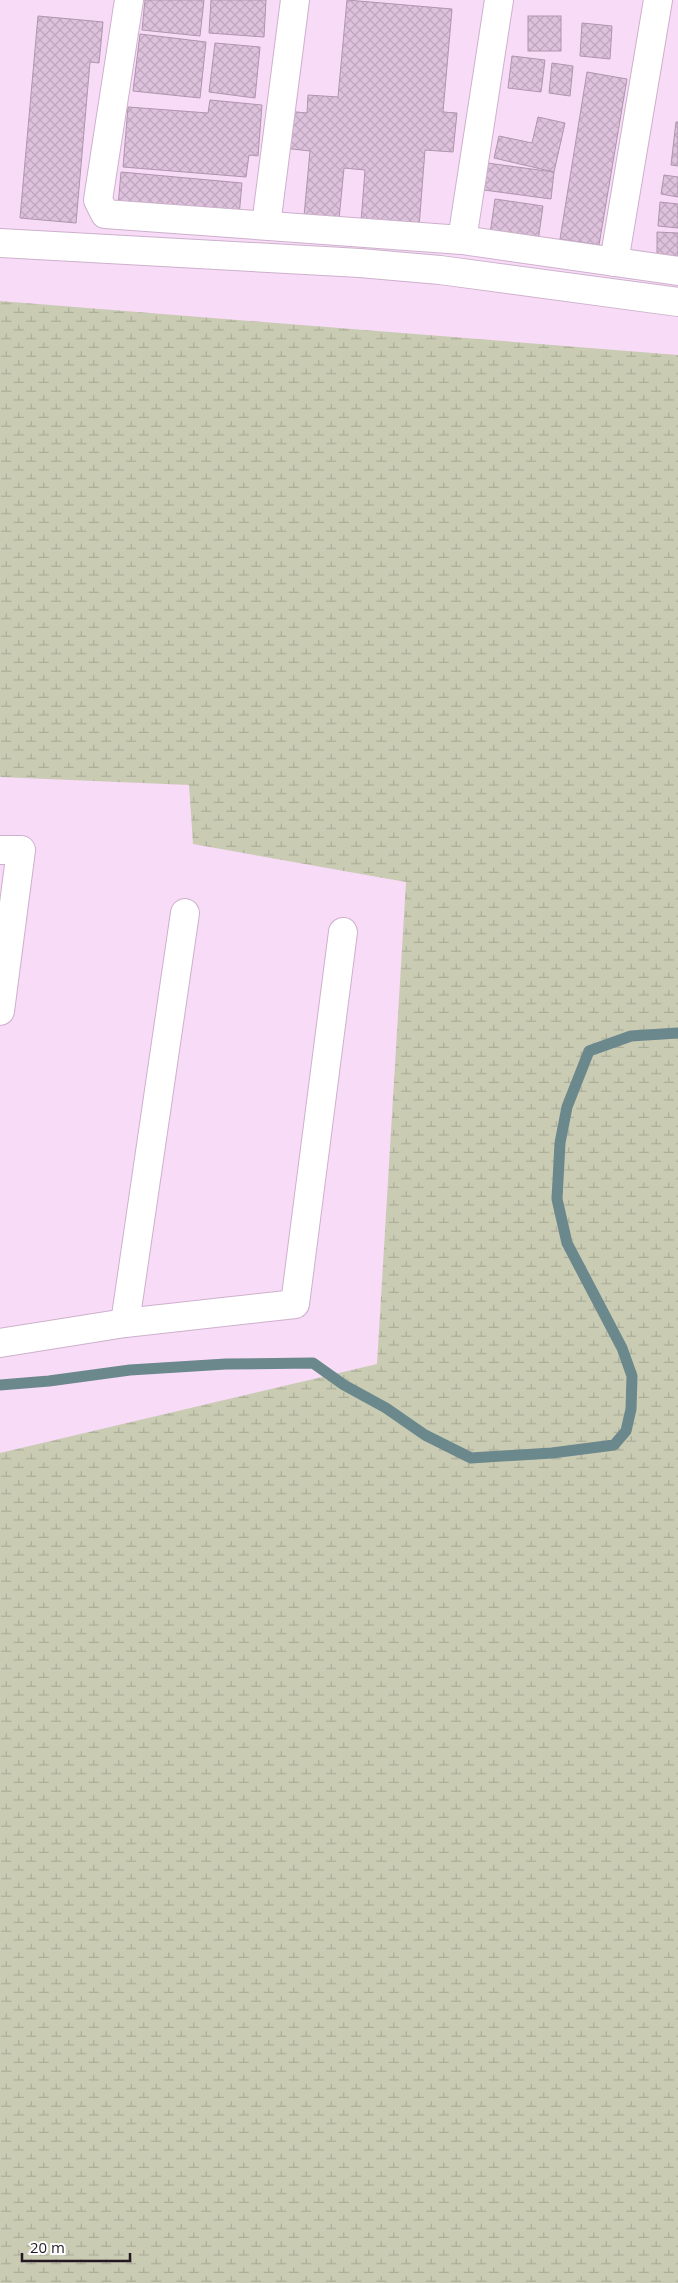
<svg xmlns="http://www.w3.org/2000/svg" width="678" height="2283" viewBox="0 0 678 2283" font-family="'Open Sans',sans-serif">
<style>
.wetland{fill:url(#wetland-marsh)}
.lines{fill:none;stroke-linecap:round;stroke-linejoin:round}
.stream{stroke:#6b888d;stroke-width:11}
.building{fill:url(#building-cross-hatch);stroke:#af95ae}
.minor-casing{stroke:#cdb1cc;stroke-width:30}
.minor{stroke:#fff;stroke-width:28}
</style>
<defs>
<pattern id="wetland-marsh" width="20" height="14" patternUnits="userSpaceOnUse" patternTransform="scale(1.25)"><rect width="20" height="14" fill="#c9cbb3"/><path d="M1 5h8M5 5V1M11 12h8M15 12V8" fill="none" stroke="#acae9a"/></pattern>
<pattern id="building-cross-hatch" width="8" height="8" patternUnits="userSpaceOnUse" patternTransform="scale(1.25)"><rect width="8" height="8" fill="#dec2dd"/><path d="M0 0l8 8M0 8l8-8" fill="none" stroke="#bea6bd"/></pattern>
</defs>
<rect width="100%" height="100%" fill="#f8dbf7"/>
<polygon class="wetland" points="0,301 678,355 678,2283 0,2283 0,1453 377,1364 406,882 193,844 189,785 0,777"/>
<g class="lines">
<polyline class="stream" points="0,1385 49,1381 130,1370 226,1364 313,1363 344,1385 386,1408 425,1435 471,1458 552,1453 614,1445 626,1431 631,1409 632,1376 622,1348 567,1243 557,1199 560,1143 567,1107 589,1051 631,1036 678,1033"/>
</g>
<g class="building">
<polygon points="145,0 204,0 200,36 142,30"/>
<polygon points="211,0 266,0 264,37 209,33"/>
<polygon points="347,0 452,9 443,112 457,113 453,152 425,150 419,227 361,222 365,170 344,168 339,219 304,216 310,151 283,148 286,111 307,113 308,95 338,97"/>
<polygon points="38,16 103,22 99,63 90,62 76,223 20,218"/>
<rect x="528" y="16" width="33" height="35"/>
<polygon points="582,23 612,26 610,59 580,56"/>
<polygon points="140,34 206,42 200,98 133,91"/>
<polygon points="215,43 260,47 255,98 209,92"/>
<polygon points="512,56 545,60 541,92 508,88"/>
<polygon points="552,63 573,66 570,96 549,93"/>
<polygon points="587,72 627,79 599,245 560,239"/>
<polygon points="210,100 262,105 258,156 249,155 246,177 123,167 128,107 208,113"/>
<polygon points="538,117 565,123 554,172 494,158 499,136 532,143"/>
<polygon points="676,122 678,122 678,166 671,165"/>
<polygon points="487,163 554,172 551,199 484,190"/>
<polygon points="121,172 242,183 239,216 118,206"/>
<polygon points="664,175 678,177 678,197 661,194"/>
<polygon points="495,199 543,206 538,241 490,234"/>
<polygon points="660,202 678,204 678,228 658,226"/>
<polygon points="657,232 678,233 678,260 657,259"/>
</g>
<g class="lines">
<g class="minor-casing">
<g id="minor">
<polyline points="129,0 98,200 105,214 462,240 678,271"/>
<polyline points="266,225 295,0"/>
<polyline points="462,240 499,0"/>
<polyline points="0,243 360,263 440,270 678,302"/>
<polyline points="614,262 658,0"/>
<polyline points="0,850 21,850 0,1011"/>
<polyline points="125,1323 185,913"/>
<polyline points="0,1343 125,1323 295,1304 343,932"/>
</g>
</g>
<use href="#minor" class="minor"/>
</g>
<path d="M22 2253v8h108v-8" fill="none" stroke="#241923" stroke-width="2.5"/>
<text x="30" y="2253" font-size="15" fill="#241923" stroke="#ffffff" stroke-width="4" paint-order="stroke">20 m</text>
</svg>
